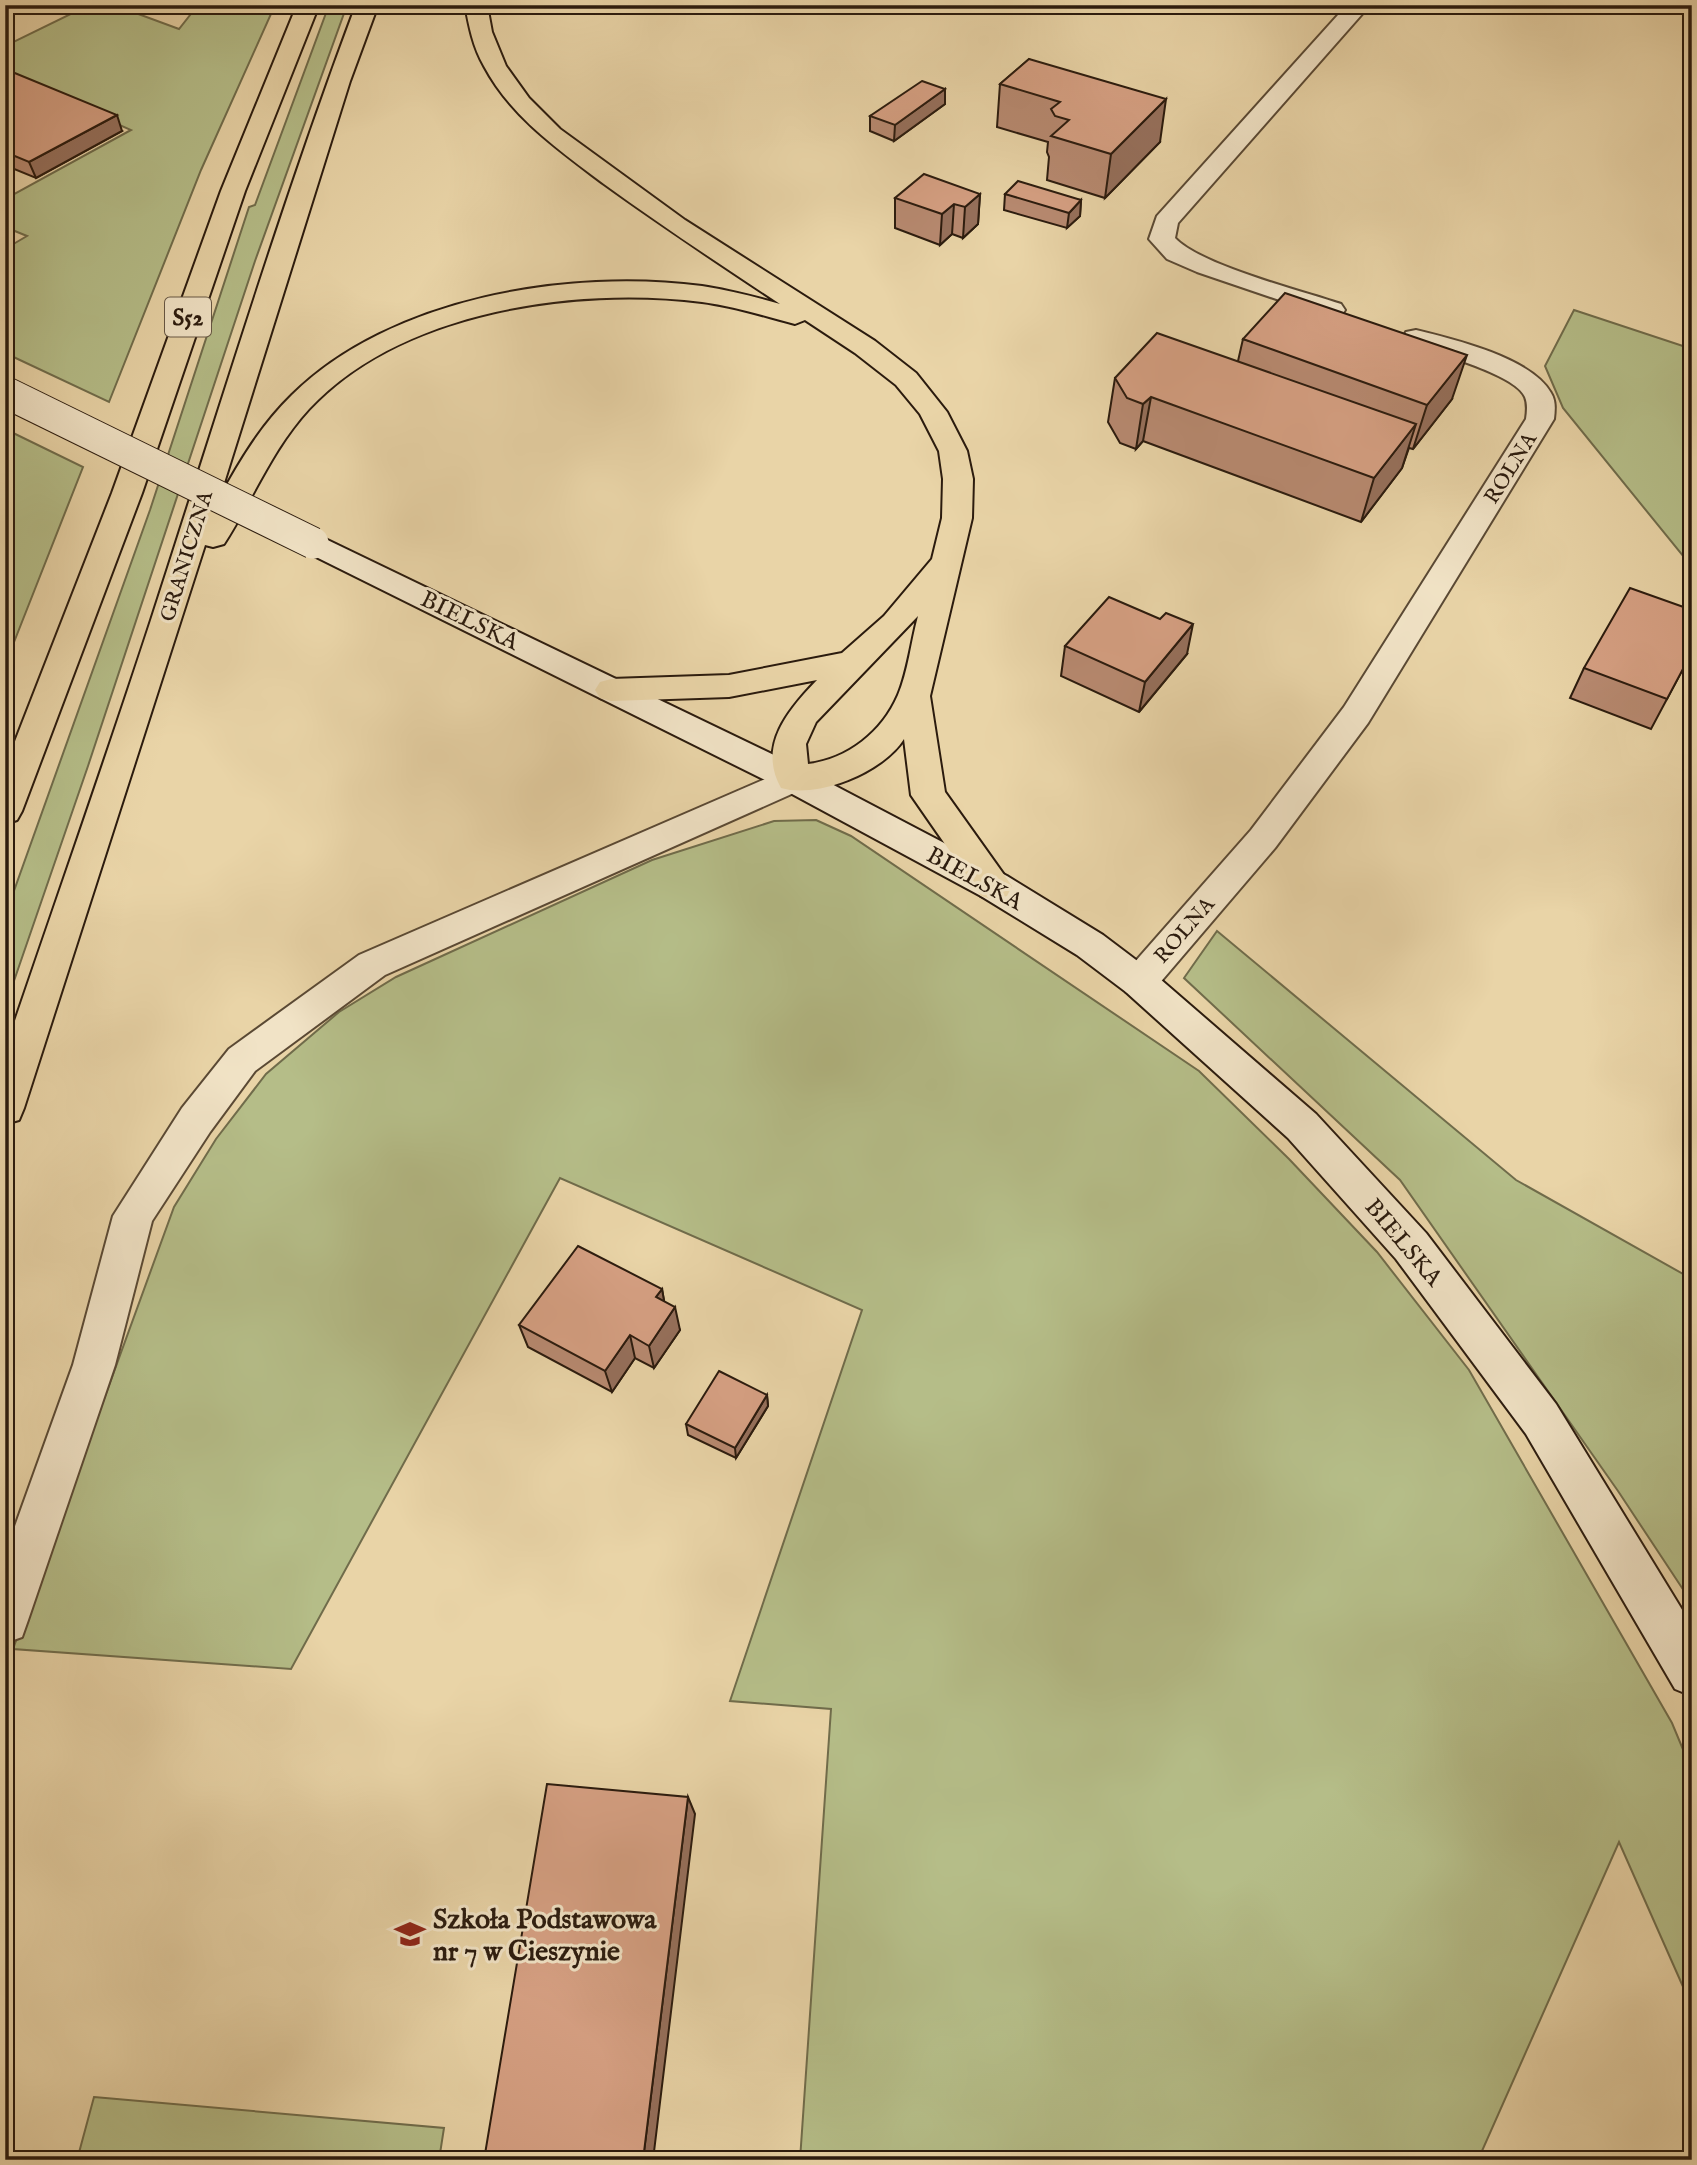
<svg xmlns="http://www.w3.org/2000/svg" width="1697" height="2165" viewBox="0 0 1697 2165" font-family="'IM FELL English',serif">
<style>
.green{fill:#b5bd88;stroke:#706c4b;stroke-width:2}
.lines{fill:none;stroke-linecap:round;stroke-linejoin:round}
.street-casing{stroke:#5a4934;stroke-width:4}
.secondary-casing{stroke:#2b1b0e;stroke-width:4}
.highway-casing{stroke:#2b1b0e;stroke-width:4}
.street{fill:#f1e3c6;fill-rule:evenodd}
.secondary{fill:#f1e3c6;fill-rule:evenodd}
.highway{fill:#e9d4a7;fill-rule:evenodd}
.secondary-bridge-casing{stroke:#2b1b0e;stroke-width:33;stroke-linecap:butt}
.secondary-bridge{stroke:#f1e3c6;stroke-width:31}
.wall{fill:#b88a71;stroke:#2b1b0e;stroke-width:2}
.shaded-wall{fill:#96705c;stroke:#2b1b0e;stroke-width:2}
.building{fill:#d6a083;stroke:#2b1b0e;stroke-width:2}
.labels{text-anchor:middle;stroke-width:6;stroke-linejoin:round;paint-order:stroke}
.far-street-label{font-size:21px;fill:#2b1b0e;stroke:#f1e3c6}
.shield{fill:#f1e3c6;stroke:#665745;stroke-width:2}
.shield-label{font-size:23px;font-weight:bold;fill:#2b1b0e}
.street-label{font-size:24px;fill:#2b1b0e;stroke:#f1e3c6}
.near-poi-label{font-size:28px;font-weight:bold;fill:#2b1b0e;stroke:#f1e3c6;text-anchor:start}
</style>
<rect width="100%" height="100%" fill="#e9d4a7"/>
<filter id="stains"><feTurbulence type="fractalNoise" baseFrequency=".00286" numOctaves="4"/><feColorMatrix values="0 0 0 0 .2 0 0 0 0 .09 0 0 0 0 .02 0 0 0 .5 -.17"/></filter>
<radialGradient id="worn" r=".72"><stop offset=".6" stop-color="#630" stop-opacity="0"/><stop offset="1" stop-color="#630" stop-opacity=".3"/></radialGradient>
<g class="green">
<polygon points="89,5 114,5 179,29 198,5 275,5 201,170 109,402 5,353 5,249 27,236 5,227 5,199 131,130 5,74 5,46"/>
<polygon points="329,5 347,5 255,261 88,766 5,1007 5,916 150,510 249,207 255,205"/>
<polygon points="1574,310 1692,349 1692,567 1563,408 1545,366"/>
<polygon points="5,429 83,467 5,665"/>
<polygon points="816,820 851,836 1199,1071 1289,1159 1377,1252 1469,1370 1672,1723 1692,1771 1692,2007 1619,1842 1478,2160 800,2160 831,1709 730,1701 862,1310 560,1178 291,1669 13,1649 174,1207 216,1139 266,1074 339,1012 396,977 652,860 774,821"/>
<polygon points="1217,931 1516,1180 1692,1279 1692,1603 1618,1491 1400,1180 1184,978"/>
<polygon points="94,2097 444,2128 439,2160 77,2160"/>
</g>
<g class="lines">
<g class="street-casing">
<g id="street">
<path d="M1347,5H1370L1178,223L1175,238C1200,265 1302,291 1341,304L1345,310L1341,316L1332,318L1197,272L1167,259L1149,239L1157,216Z"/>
<path d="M1416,330C1453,339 1532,358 1551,393C1556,401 1555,410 1554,419L1368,723L1275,848L1152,992L1139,997L1126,992L1121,982L1126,972L1251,830L1344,707L1526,419C1527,412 1528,404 1525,397C1516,374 1431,351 1406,344L1403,338L1406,332Z"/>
<polygon points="793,767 805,770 810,779 805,788 385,975 255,1071 210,1132 152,1221 115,1365 28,1620 22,1637 5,1643 5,1554 73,1365 113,1216 182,1108 229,1049 359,955"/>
</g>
</g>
<g class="secondary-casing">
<polygon id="secondary" points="313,533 805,770 1007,876 1103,935 1152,972 1316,1114 1426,1233 1556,1404 1692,1626 1692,1696 1675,1689 1526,1434 1396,1259 1288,1138 1126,992 1077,955 981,896 781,788 302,550 298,543 302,536"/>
</g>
<g class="highway-casing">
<g id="highway">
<polygon points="297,5 319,5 245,191 142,493 22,811 17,820 5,824 5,767 112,493 221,191"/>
<path d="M356,5H378L350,81L219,499C239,462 261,425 292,395C391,297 569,269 702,286C729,290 755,297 780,304C721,265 662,226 604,184C559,150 511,117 484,66C473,47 469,26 465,5H487L492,32L506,66L529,98L560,129L685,220L875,341L916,373L947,412L967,451L973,479L972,518L930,696L945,792L1012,886L1007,896L994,900L981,896L911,795L904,739C883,772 818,799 781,788C757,746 789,709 817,680L729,697L611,701L600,698L595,690L600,682L611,679L729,675L842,653L884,616L932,559L942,518L943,479L939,451L920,414L896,385L855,353L805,320L795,324C764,316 734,306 702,302C575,286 400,311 309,409C272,449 253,499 224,544L213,547L205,545L24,1108L19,1120L5,1124V1050C54,906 104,764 151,620C218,414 280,207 356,5ZM918,616C911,642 908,672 898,695C882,732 848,759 808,764L806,744L816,722Z"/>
</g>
</g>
<use href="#street" class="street"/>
<use href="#secondary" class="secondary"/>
<use href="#highway" class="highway"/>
<g class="secondary-bridge-casing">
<polyline id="secondary-bridge" points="5,392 313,543"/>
</g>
<use href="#secondary-bridge" class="secondary-bridge"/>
</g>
<g class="wall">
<polygon points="1029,59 1160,142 1105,198 1047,180 1049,157 1047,152 1048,142 997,127 1000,84"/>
<polygon points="5,69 122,131 36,178 7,166 5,166"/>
<polygon points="945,89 945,104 894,141 870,131 870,116"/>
<polygon points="980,194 978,224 963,238 952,234 940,245 895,228 895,198"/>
<polygon points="1005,194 1081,200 1080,216 1067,228 1004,210"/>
<polygon points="1243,339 1452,399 1413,449 1409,448 1402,468 1361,522 1143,441 1136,449 1120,443 1108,422 1115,378 1238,361"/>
<polygon points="1065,646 1187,654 1139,712 1061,676"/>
<polygon points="1692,652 1651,729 1570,698 1584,668"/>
<polygon points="662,1289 664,1301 680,1330 654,1368 635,1358 612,1392 528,1347 519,1325"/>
<polygon points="767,1395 768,1406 736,1458 688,1435 686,1424"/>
</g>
<g class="shaded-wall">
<polygon points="945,89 945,104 894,141 895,125"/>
<polygon points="1166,99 1160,142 1105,198 1111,154"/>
<polygon points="117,115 122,131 36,178 29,162"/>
<polygon points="980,194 978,224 963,238 965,207"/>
<polygon points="1081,200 1080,216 1067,228 1069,213"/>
<polygon points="954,204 952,234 940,245 942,214"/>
<polygon points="1467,355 1452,399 1413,449 1427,405"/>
<polygon points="1151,397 1143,441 1136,449 1143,404"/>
<polygon points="1416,424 1402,468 1361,522 1374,478"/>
<polygon points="1193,624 1187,654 1139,712 1145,682"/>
<polygon points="662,1289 666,1312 656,1297"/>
<polygon points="675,1307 680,1330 654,1368 649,1346"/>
<polygon points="630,1335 635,1358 612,1392 605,1371"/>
<polygon points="767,1395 768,1406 736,1458 735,1448"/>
<polygon points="688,1797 695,1814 653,2160 643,2160"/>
</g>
<g class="building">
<polygon points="1029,59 1166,99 1111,154 1051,136 1069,120 1055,116 1051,109 1060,102 1000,84"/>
<polygon points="5,69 117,115 29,162 5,152"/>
<polygon points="922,81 945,89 895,125 870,116"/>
<polygon points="924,174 980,194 965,207 954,204 942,214 895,198"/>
<polygon points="1018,181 1081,200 1069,213 1005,194"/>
<polygon points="1285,293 1467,355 1427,405 1243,339"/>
<polygon points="1157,333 1416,424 1374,478 1151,397 1143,404 1127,398 1115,378"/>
<polygon points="1630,588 1692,610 1692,652 1667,699 1584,668"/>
<polygon points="1109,597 1160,619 1166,613 1193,624 1145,682 1065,646"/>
<polygon points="578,1246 662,1289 656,1297 675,1307 649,1346 630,1335 605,1371 519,1325"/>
<polygon points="719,1371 767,1395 735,1448 686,1424"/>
<polygon points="547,1784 688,1797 643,2160 484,2160"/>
</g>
<defs>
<g id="school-bare" transform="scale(2.415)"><path d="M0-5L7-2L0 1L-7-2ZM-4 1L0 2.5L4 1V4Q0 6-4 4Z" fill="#8f2418" stroke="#f1e3c6" stroke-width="2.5" paint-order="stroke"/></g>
</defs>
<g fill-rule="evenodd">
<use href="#school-bare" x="410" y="1934"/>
</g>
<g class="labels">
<g class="far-street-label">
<text transform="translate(1510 468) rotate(-58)" y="7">ROLNA</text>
<text transform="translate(186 556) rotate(-73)" y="7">GRANICZNA</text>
<text transform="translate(1184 930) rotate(-49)" y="7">ROLNA</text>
</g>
<rect class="shield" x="165" y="297.5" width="46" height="39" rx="5"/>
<g class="shield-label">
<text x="188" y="325">S52</text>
</g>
<g class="street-label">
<text transform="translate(470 620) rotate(26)" y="8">BIELSKA</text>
<text transform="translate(975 878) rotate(29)" y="8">BIELSKA</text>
<text transform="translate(1404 1242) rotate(50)" y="8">BIELSKA</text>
</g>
<g class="near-poi-label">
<text x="433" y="1928">Szkoła Podstawowa<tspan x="433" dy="32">nr 7 w Cieszynie</tspan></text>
</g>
</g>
<rect width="1697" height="2165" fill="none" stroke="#e9d4a7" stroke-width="28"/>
<rect x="7" y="7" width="1683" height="2151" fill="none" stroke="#2b1b0e" stroke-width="3.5"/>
<rect x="14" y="14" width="1669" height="2137" fill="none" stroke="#2b1b0e" stroke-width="2"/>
<rect width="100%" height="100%" filter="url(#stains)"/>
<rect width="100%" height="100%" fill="url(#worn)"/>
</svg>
